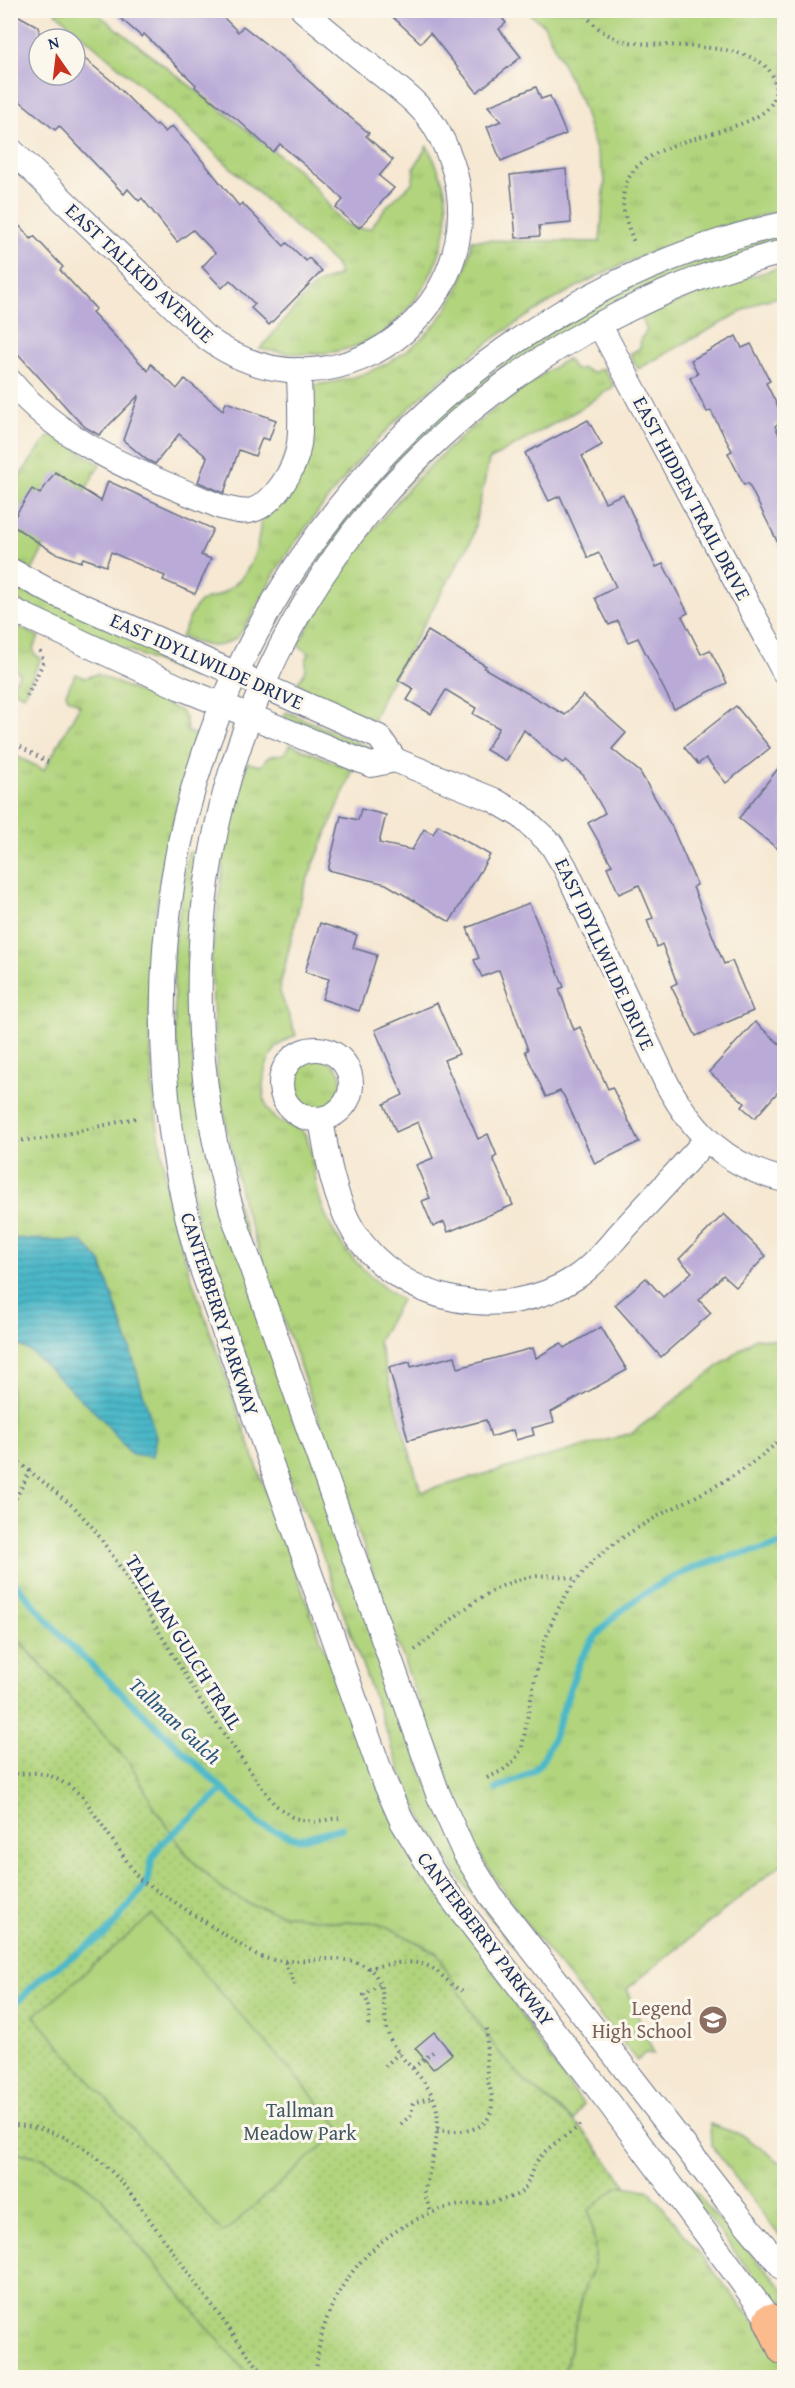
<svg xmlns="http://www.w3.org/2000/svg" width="795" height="2388" viewBox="0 0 795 2388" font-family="'Gentium Book Plus',serif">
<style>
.grass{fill:url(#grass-tufts);stroke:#66826e;stroke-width:1.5}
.park{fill:url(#park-dots);stroke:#66826e;stroke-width:1.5}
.garden{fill:#b1d47d;stroke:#66826e;stroke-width:1.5}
.water{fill:url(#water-rules);stroke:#347493;stroke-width:1.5}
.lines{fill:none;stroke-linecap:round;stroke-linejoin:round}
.stream{stroke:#4cb8c8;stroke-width:7}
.building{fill:#b9aad7}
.minor-casing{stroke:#687087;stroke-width:26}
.major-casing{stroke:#687087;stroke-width:34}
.path{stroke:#687087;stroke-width:4;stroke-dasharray:1.5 4.5;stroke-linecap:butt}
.minor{stroke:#fff;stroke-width:24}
.major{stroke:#fbbb8d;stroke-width:32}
.labels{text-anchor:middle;stroke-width:6;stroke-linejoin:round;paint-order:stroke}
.street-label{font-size:20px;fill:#1b2f5e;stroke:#fbf7ec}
.education-label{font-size:20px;fill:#785e54;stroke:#fbf7ec;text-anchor:end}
.park-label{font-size:20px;fill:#405866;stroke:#fbf7ec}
.water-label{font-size:21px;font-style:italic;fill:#2a587e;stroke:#fbf7ec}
</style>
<defs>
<pattern id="grass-tufts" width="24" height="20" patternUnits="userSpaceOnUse" patternTransform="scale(1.5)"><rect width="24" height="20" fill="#b1d47d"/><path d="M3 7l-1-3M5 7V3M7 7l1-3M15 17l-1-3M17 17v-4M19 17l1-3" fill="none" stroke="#98b66e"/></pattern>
<pattern id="park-dots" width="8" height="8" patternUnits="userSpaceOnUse" patternTransform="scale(1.5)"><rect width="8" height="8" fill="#b1d47d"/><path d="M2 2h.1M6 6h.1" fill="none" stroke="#98b66e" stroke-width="1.8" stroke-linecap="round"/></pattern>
<pattern id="water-rules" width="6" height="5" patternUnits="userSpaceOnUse" patternTransform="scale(1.5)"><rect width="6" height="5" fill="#4cb8c8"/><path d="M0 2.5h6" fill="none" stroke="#3e96a6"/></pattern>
</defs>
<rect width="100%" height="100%" fill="#fbf7ec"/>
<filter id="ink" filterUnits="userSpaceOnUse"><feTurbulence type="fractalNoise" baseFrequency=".0167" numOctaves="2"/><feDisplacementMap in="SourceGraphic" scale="12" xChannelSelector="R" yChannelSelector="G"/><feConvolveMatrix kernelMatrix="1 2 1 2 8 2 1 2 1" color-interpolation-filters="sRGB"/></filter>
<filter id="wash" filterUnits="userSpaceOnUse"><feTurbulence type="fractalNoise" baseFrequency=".008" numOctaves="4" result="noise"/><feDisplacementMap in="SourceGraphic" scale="24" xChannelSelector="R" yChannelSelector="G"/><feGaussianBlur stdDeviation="1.35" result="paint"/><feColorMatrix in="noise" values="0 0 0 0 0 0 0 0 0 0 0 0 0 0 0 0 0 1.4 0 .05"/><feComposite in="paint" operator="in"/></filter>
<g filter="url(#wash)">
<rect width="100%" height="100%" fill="#f6e8d2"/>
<g class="grass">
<path d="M54,11H94L297,169C305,177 313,185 320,194C335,212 342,233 371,228L385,208L413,182L414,168L427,146C435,161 444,179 446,197C453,248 417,315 372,339C336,358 298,356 260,349L309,291L318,284L339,275L337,266L160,102Z"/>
<path d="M526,11H784V209C736,223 689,237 642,256C538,299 438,371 363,456C333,491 304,528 278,568C268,583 248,629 236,638C214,652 204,645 181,637C186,627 191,612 198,604C202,599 213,598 219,595C251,578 259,551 261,517L313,385C395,377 460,324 472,240L600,242L605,179L582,105L544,25Z"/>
<polygon points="784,231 784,246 517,365 292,608 348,512 419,430 530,343 641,280"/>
<polygon points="784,266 784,296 761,301 638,369 630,354 640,348 641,338 647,331 642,318 693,295"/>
<path d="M567,359L575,370L583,368L592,373L603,368L614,386L580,409L489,460L472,539L383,696L373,720L306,689L298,682L306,670V661L309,653L298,645C359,528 454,427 567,359Z"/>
<polygon points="52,434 100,464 60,535 44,547 32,571 11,558 11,488 47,438"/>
<polygon points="11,582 183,659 192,668 194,678 30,608 11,597"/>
<polygon points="10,622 39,637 33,648 35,655 41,658 24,695 11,689 20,673 11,668"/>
<polygon points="76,674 85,678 97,674 181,711 186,720 187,732 196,735 185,772 162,868 154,923 150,979 150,1032 154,1104 172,1216 190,1274 268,1498 325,1651 491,1966 540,2045 583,2104 574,2121 527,2083 500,2054 473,2016 437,1953 390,1928 370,1922 335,1922 280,1914 247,1903 221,1889 188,1856 157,1812 131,1765 11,1631 10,753 44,770 80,705 68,698 66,693"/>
<polygon points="287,712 376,750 377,755 285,719 284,714"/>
<path d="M290,744L353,770L303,890L279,990L296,1035C290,1038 282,1042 277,1047C261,1065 257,1101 275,1119C285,1127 301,1122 308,1141C315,1161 314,1183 321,1203C334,1244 365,1276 401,1300L378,1342L421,1492L632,1433L755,1338L784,1341V1862L627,1989L654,2054L645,2053L637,2061C587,1999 533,1938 490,1871C467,1835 452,1794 437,1754L243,1205L217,1081L211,961L227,833L247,763L261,766C267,755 273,755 284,754Z"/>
<polygon points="188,852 192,852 194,859 190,984 194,1071 426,1782 612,2068 609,2069 457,1875 424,1822 401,1772 315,1535 281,1459 201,1242 177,1104 173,951"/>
<circle cx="316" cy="1084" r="26"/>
<polygon points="710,2124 744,2136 784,2165 784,2242 711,2145"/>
<polygon points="10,2151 40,2157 72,2174 101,2197 135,2241 243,2368 254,2377 11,2377"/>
<polygon points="680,2174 718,2219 784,2289 784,2315 678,2179"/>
<path d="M619,2185L650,2191L769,2341L784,2362V2377L563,2378L585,2285C602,2260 593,2238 589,2210Z"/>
</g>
<path class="park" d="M10,1631L131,1765L157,1812L188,1856L221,1889L247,1903L280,1914L335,1922H370L390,1928L437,1953L473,2016L500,2054L527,2083L583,2130L626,2185L619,2186L589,2210C593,2238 602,2260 585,2285L563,2377H254L243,2369L135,2241L101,2197L72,2174L40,2157L11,2151Z"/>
<polygon class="garden" points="152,1915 342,2129 223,2233 34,2016"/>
<polygon class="water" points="10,1238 83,1242 101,1262 129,1345 156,1437 152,1457 131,1454 102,1419 30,1351 11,1342"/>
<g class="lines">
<g class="stream">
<polyline points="10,1577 65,1640 262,1826 299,1839 342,1828"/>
<path d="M496,1789C509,1783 525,1778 536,1768C555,1749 568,1686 581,1659C604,1615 652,1585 696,1567C724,1556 756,1551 784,1544"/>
<polyline points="18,2001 42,1977 106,1934 146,1884 153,1857 161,1844 223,1790"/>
</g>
</g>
<g id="blocks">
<g class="building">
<polygon points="111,10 216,10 238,32 243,26 286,60 334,104 369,133 366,136 393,160 379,176 394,188 359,228 336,208 343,200 334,190 280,144 273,152 238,120 195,87 196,85 144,34 142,37"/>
<polygon points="385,10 496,10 506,23 499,29 521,57 477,92 430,33 421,43"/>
<polygon points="10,11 39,27 39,75 75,75 75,51 113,82 156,126 157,124 165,132 172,126 192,148 239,206 242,203 284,246 287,243 306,261 309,258 322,271 269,325 251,308 255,304 230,280 222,288 202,267 215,253 193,230 177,242 142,198 139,201 128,189 124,194 59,126 55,130 10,93"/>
<polygon points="536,87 541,99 550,96 566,134 501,161 487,127 501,121 488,106"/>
<polygon points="566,169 571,223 539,226 540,236 516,238 510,175"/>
<polygon points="10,215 31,239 34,236 63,267 60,270 96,309 92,312 148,371 151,364 177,389 185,379 223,410 226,402 276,420 269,440 262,438 255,456 239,450 224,493 198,482 207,457 179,434 155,464 147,460 123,440 139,395 99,435 85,427 74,416 10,345"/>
<polygon points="736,336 742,348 751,344 770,381 766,383 784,419 775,426 784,445 784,555 748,483 744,485 728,453 732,451 711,411 707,412 690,378 698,374 691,360"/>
<polygon points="588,420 602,445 582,456 605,502 623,494 656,567 663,564 688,613 682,616 701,654 710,650 727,683 674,709 638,638 628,642 618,621 609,625 595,598 616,587 599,553 588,558 560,496 549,501 525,453"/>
<polygon points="55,472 101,501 108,481 213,529 201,555 211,559 195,594 163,580 165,576 111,552 106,566 83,558 81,562 53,552 10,524 32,489 40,494"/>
<polygon points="428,631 486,666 484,668 565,715 583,695 626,733 612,749 640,772 672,827 697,885 693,887 724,964 732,961 753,1011 696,1036 671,986 677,983 662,944 657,947 647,920 653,918 639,885 619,894 607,867 612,865 588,823 605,813 584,776 566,760 563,763 553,756 524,730 506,761 486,750 499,728 473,714 476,708 446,690 431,714 407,700 414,689 398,680"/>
<polygon points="736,706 770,748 726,783 706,758 698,764 684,747"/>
<polygon points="784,761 784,854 739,818"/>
<polygon points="361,809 386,815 379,843 412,850 424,829 433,834 438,825 490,855 450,922 386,884 328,870 341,816 358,820"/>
<polygon points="529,903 564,987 559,989 574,1030 580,1027 608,1089 612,1087 639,1142 595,1164 564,1096 560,1091 546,1097 525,1051 528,1050 499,970 482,977 474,960 479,958 467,928"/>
<polygon points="320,923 357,935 353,948 377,955 359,1011 322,999 329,979 305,972"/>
<polygon points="437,1003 459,1054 444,1060 478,1139 488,1134 497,1156 493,1158 513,1205 448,1232 444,1222 433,1227 422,1201 430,1198 416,1165 433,1158 418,1122 396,1132 384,1104 403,1095 375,1030"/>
<polygon points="755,1022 784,1048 784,1085 755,1118 742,1107 745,1103 709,1072"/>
<polygon points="724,1214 766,1256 736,1287 723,1275 699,1300 711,1313 661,1357 615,1305 646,1278 663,1297 692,1272 679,1259"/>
<polygon points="601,1327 627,1370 551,1412 554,1422 532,1428 534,1435 516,1440 513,1430 491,1437 486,1420 408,1440 389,1367 410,1362 411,1367 455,1356 458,1368 533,1348 536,1358 561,1343 564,1348"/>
<polygon points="434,2032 452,2054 433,2069 415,2048"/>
</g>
</g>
</g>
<g filter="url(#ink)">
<use href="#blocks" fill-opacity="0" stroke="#687087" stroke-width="1.5"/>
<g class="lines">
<g class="minor-casing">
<g id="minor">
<path d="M10,149L204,336C344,442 523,283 438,132C424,106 399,89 377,71C352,51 327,31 303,10"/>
<path d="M784,252C713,269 645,298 582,334C267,513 130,873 234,1218L438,1794L464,1852L491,1896L736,2212L784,2269"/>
<polyline points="599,324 784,672"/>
<path d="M10,381C65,447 145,475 221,507C230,509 240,513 249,511C274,506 296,468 299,444C302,420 299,394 299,370"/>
<path d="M10,570L53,593L379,737L395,760L494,800L521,816L551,844L565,867L667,1084C695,1135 727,1166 784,1180"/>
<polyline points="10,609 181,688 371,765 395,760"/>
<circle cx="316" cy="1084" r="35"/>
<path d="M321,1119C327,1157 334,1199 354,1232C400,1304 504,1324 575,1278C595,1265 610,1244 626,1227C653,1198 680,1169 706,1140"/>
<path d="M783,2329L770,2320L610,2104L439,1882L402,1821L382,1776L198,1258C163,1135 153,1007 173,880C223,564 471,293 784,224"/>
</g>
</g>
<g class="major-casing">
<polyline id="major" points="770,2320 784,2349"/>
</g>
<g class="path">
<path d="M582,10C591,23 602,33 617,39C652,52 765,34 775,83C787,146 623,121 623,201C623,216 630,231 635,245"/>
<polyline points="27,696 44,661 39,650"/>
<polyline points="10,727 15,720"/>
<polyline points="10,741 48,762"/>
<polyline points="10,1141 44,1139 136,1118"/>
<polyline points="10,1455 75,1508 94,1529 117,1562 202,1703 274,1804 292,1817 302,1820 312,1822 339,1818"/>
<polyline points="10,1509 30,1471"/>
<path d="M415,1650C464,1611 509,1560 578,1580"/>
<path d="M10,1774L36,1773L49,1775L68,1785L83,1797L139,1879L256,1955C291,1970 329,1950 363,1965C391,1978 380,2017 390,2039C402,2065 432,2079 437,2111C440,2132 433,2153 429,2173C428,2179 425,2186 425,2191C425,2198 429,2206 431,2213"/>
<path d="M487,1778C504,1770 514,1765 522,1747C530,1705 536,1661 552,1622C589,1537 660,1519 733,1476C752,1465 768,1450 784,1437"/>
<polyline points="285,1962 295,1985"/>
<path d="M368,1968C392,1964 420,1955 440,1974C451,1983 452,1987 466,1992"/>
<path d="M368,2025C371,2013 370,2005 364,1995L379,1985"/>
<polyline points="385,2066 399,2053"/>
<polyline points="413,2068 433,2052"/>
<polyline points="401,2124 411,2115 413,2103 432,2097"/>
<path d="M10,2125C61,2126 97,2152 128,2190L249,2356L259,2368L276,2378"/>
<path d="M437,2130C459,2133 492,2133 492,2103C493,2094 488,2085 487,2075C486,2060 487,2044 487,2028"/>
<path d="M316,2378C317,2298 370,2230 446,2208C468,2202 493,2205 514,2196C530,2190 528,2175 536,2163C544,2148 564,2138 578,2127L580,2122"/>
</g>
<use href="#minor" class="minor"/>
<use href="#major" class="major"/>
</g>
</g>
<defs>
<g id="school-disc" transform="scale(1.5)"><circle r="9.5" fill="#8d6e63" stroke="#fbf7ec"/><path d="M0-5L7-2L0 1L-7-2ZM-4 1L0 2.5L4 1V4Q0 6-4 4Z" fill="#fff"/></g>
</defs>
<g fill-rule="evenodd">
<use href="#school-disc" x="713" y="2020"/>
</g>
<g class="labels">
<g class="street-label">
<text transform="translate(140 273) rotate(43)" y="7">EAST TALLKID AVENUE</text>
<text transform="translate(692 498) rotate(62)" y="7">EAST HIDDEN TRAIL DRIVE</text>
<text transform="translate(207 661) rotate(24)" y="7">EAST IDYLLWILDE DRIVE</text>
<text transform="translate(605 954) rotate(65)" y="7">EAST IDYLLWILDE DRIVE</text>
<text transform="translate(220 1314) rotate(72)" y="7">CANTERBERRY PARKWAY</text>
<text transform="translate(184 1642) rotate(58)" y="7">TALLMAN GULCH TRAIL</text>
<text transform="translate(486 1939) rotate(53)" y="7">CANTERBERRY PARKWAY</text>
</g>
<g class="education-label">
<text x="692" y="2015">Legend<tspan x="692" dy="23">High School</tspan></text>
</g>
<g class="park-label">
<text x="300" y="2117">Tallman<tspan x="300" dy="23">Meadow Park</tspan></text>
</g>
<g class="water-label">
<text transform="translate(175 1721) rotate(43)" y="7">Tallman Gulch</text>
</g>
</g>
<rect width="795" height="2388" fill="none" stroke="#fbf7ec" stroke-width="36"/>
<g transform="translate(57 57) rotate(346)"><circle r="28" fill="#fbf7ec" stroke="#a1a7b3" stroke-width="1.5"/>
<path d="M0-4.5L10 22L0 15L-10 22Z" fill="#c8321e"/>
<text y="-9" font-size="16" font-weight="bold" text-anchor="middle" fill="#1b2f5e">N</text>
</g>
</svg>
